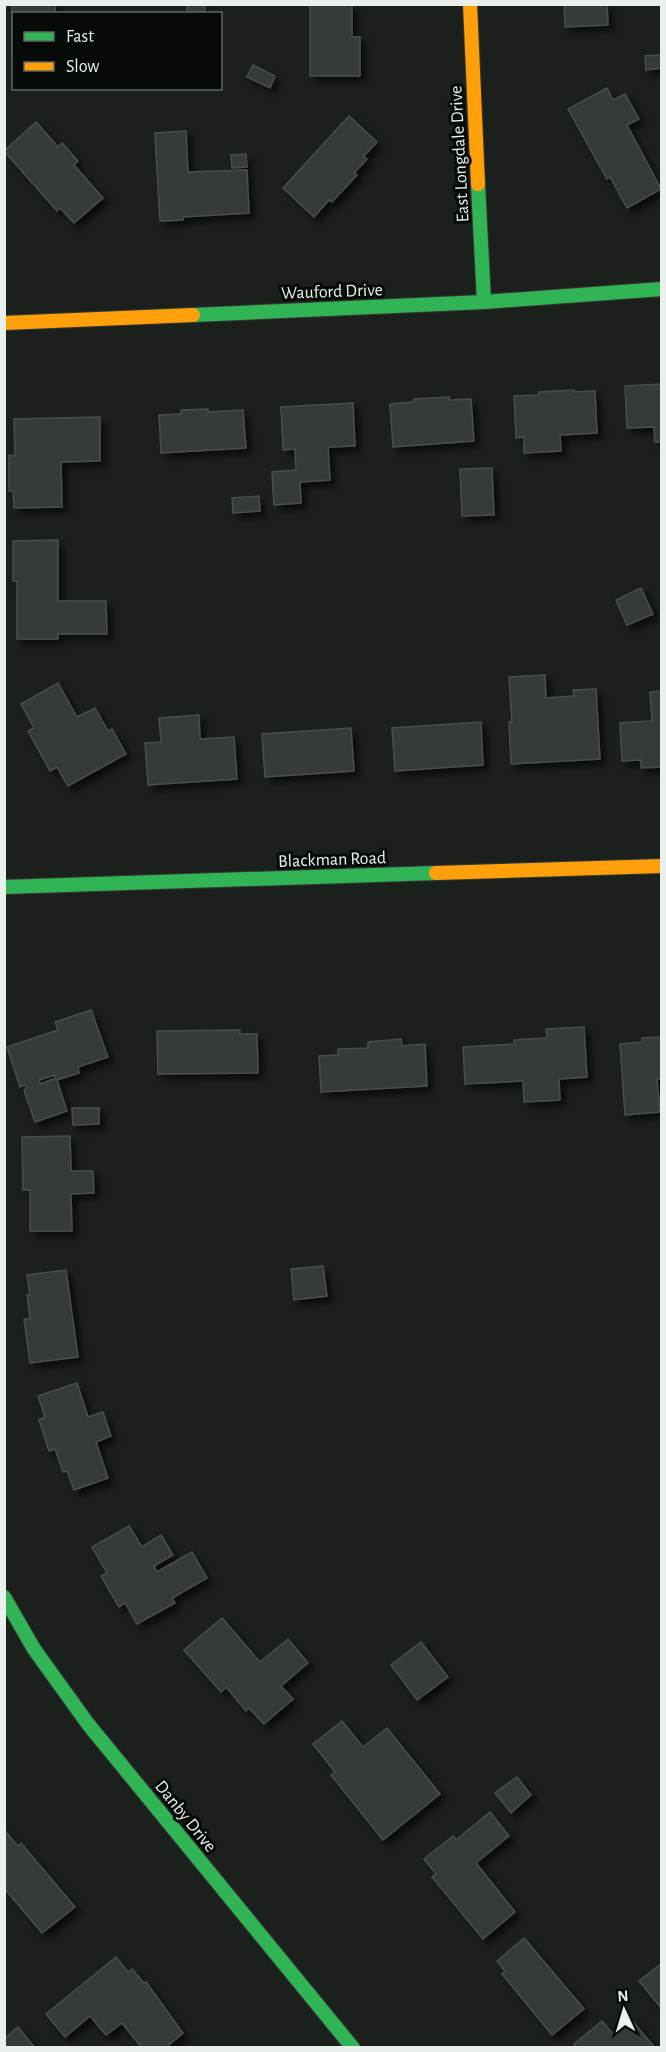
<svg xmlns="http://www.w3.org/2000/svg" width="666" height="2052" viewBox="0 0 666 2052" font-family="'Alegreya Sans',sans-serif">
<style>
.building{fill:#363a38;stroke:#4a4e4c;stroke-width:1.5;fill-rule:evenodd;filter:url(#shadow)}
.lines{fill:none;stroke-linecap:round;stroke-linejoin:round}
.fast-casing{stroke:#373b39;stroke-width:16}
.slow-casing{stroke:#373b39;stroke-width:16}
.fast{stroke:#30b455;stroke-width:14}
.slow{stroke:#ff9f0a;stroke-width:14}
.labels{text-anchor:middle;stroke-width:6;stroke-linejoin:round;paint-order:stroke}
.street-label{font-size:18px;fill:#eaf1ed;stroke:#070b08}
</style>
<defs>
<filter id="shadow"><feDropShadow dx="5.5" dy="5.5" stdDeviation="3" flood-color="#0009"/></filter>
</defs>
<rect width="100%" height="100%" fill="#1b201d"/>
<g class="building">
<polygon points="12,4 55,4 55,14 14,14 14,56 12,56"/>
<rect x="187" y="4" width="18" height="10"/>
<polygon points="310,4 352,4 352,37 360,37 360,76 310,76"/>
<polygon points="564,4 607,4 608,25 565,27"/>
<polygon points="661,55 662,68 646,70 645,56"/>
<polygon points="253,65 275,76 270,88 247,77"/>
<polygon points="607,88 613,100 625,94 639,119 627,125 661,189 627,208 610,177 607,179 568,109"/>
<polygon points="349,116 377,142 363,157 367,159 354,173 357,175 332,202 329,200 314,217 283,188"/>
<polygon points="36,122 58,147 62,143 78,161 74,165 103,198 74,223 60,208 57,211 4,151"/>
<polygon points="186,131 188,172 247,170 249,213 183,217 183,220 160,221 155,133"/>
<polygon points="246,154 247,167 232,168 231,155"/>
<polygon points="662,384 662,442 655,442 654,427 627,428 625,386"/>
<polygon points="574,390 574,392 595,391 597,433 560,435 561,451 524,453 524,437 516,438 514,396 539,395 539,392"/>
<polygon points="449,397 449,400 471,399 474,441 393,447 390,404 414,402 414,399"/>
<polygon points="353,403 355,446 328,447 330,480 300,482 301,503 274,505 272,472 296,470 295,449 283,450 281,407"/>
<polygon points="208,409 208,412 243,410 246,448 161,453 159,415 181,414 181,410"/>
<polygon points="100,417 100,461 61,462 62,507 14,508 13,491 9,491 9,455 15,456 14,419"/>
<polygon points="492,468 494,515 462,516 460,469"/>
<polygon points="259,496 260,511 233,513 232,498"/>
<polygon points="58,540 58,601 106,601 107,634 58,634 58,639 17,639 17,581 13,581 13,541"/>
<polygon points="641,588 653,614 627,625 616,600"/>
<polygon points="545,675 546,698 574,696 573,690 596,689 600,759 511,764 509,722 512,722 509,677"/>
<polygon points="58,683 77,717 95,708 108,731 112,729 126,754 68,786 57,767 50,771 28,731 34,728 21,704"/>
<polygon points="662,691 662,767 641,768 641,760 622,761 620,723 652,721 650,692"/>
<polygon points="199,715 200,739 234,737 237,779 148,785 145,743 161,742 159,718"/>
<polygon points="481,722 483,765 395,771 392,728"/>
<polygon points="351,728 354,771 265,777 262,734"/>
<path d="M91,1010L108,1057L78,1067L79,1073L57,1080L67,1111L35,1122L24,1090L27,1088L25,1085L20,1087L7,1047L58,1030L55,1022ZM55,1075L56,1078L40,1084L39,1080Z"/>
<polygon points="584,1027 587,1077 559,1079 560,1100 524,1102 523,1081 465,1084 463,1047 514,1044 514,1040 547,1038 546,1029"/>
<polygon points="240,1030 240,1034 257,1034 258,1073 158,1074 157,1031"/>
<polygon points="662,1037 662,1079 657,1079 660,1112 625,1115 620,1044 642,1042 642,1038"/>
<polygon points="401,1039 402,1046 425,1044 427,1086 321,1092 319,1056 338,1055 338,1049 368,1048 368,1042"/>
<polygon points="72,1108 99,1108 99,1124 73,1125"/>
<polygon points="70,1136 71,1171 93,1171 94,1193 71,1194 72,1231 30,1231 30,1190 23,1190 22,1137"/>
<polygon points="323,1266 327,1296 294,1300 291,1269"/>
<polygon points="66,1270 78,1357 30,1363 24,1319 30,1319 27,1295 30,1295 27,1275"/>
<polygon points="77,1383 88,1417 103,1412 111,1436 96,1442 108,1478 74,1490 67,1471 63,1472 55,1449 49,1451 39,1420 45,1417 38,1396"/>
<polygon points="129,1526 142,1547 161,1535 173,1555 154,1566 157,1572 192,1552 207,1578 172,1598 175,1603 137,1624 125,1603 119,1607 101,1576 107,1573 92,1547"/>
<polygon points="222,1618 260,1662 288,1639 308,1663 281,1686 293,1699 264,1724 249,1708 246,1711 226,1687 221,1692 184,1650"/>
<polygon points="421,1642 448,1677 417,1700 391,1665"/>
<polygon points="342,1721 363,1747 387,1728 440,1794 383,1840 331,1775 335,1772 313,1744"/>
<polygon points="517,1777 531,1795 511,1813 495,1793"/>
<polygon points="490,1812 509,1836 476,1863 515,1912 483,1939 432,1877 436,1874 424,1859 453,1836 456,1840"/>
<polygon points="4,1830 18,1846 21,1843 75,1907 42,1933 4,1888"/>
<polygon points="524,1938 584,2009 552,2035 502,1974 505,1971 497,1961"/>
<polygon points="116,1957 128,1972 132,1969 144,1983 146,1982 183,2033 165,2048 142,2048 122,2023 106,2035 90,2016 65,2037 46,2014"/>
<polygon points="662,1963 662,2009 639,1981"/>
<polygon points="630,2018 655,2048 577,2048 574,2044 602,2021 612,2033"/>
<polygon points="18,2027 35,2048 4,2048 4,2039"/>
</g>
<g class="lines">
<g class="fast-casing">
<g id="fast">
<polyline points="478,184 484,302"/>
<polyline points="193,315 484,302 662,289"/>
<polyline points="4,887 436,873"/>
<polyline points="4,1597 34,1649 88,1724 353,2048"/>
</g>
</g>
<g class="slow-casing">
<g id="slow">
<polyline points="470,4 478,184"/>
<polyline points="4,323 193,315"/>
<polyline points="436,873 662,866"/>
</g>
</g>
<use href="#fast" class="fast"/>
<use href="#slow" class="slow"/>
</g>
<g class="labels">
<g class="street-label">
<text transform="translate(459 154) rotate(-93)" y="6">East Longdale Drive</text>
<text transform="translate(332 291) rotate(-2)" y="6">Wauford Drive</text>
<text transform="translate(332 859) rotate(-2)" y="6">Blackman Road</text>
<text transform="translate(186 1816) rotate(51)" y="6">Danby Drive</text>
</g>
</g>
<rect width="666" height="2052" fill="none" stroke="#eaf1ed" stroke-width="12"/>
<rect x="12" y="12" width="210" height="78" fill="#070b08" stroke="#626764" stroke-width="1.5"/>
<rect x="24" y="32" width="30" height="9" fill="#30b455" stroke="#626764" stroke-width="1.5"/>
<text x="66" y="42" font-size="18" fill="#eaf1ed">Fast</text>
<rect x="24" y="62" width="30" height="9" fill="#ff9f0a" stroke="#626764" stroke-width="1.5"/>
<text x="66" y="72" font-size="18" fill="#eaf1ed">Slow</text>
<g transform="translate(624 2010) rotate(356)" stroke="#070b08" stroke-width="4.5" paint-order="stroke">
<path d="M0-4.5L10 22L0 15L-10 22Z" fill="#eaf1ed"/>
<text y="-9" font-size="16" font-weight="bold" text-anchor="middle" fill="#eaf1ed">N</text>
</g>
</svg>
